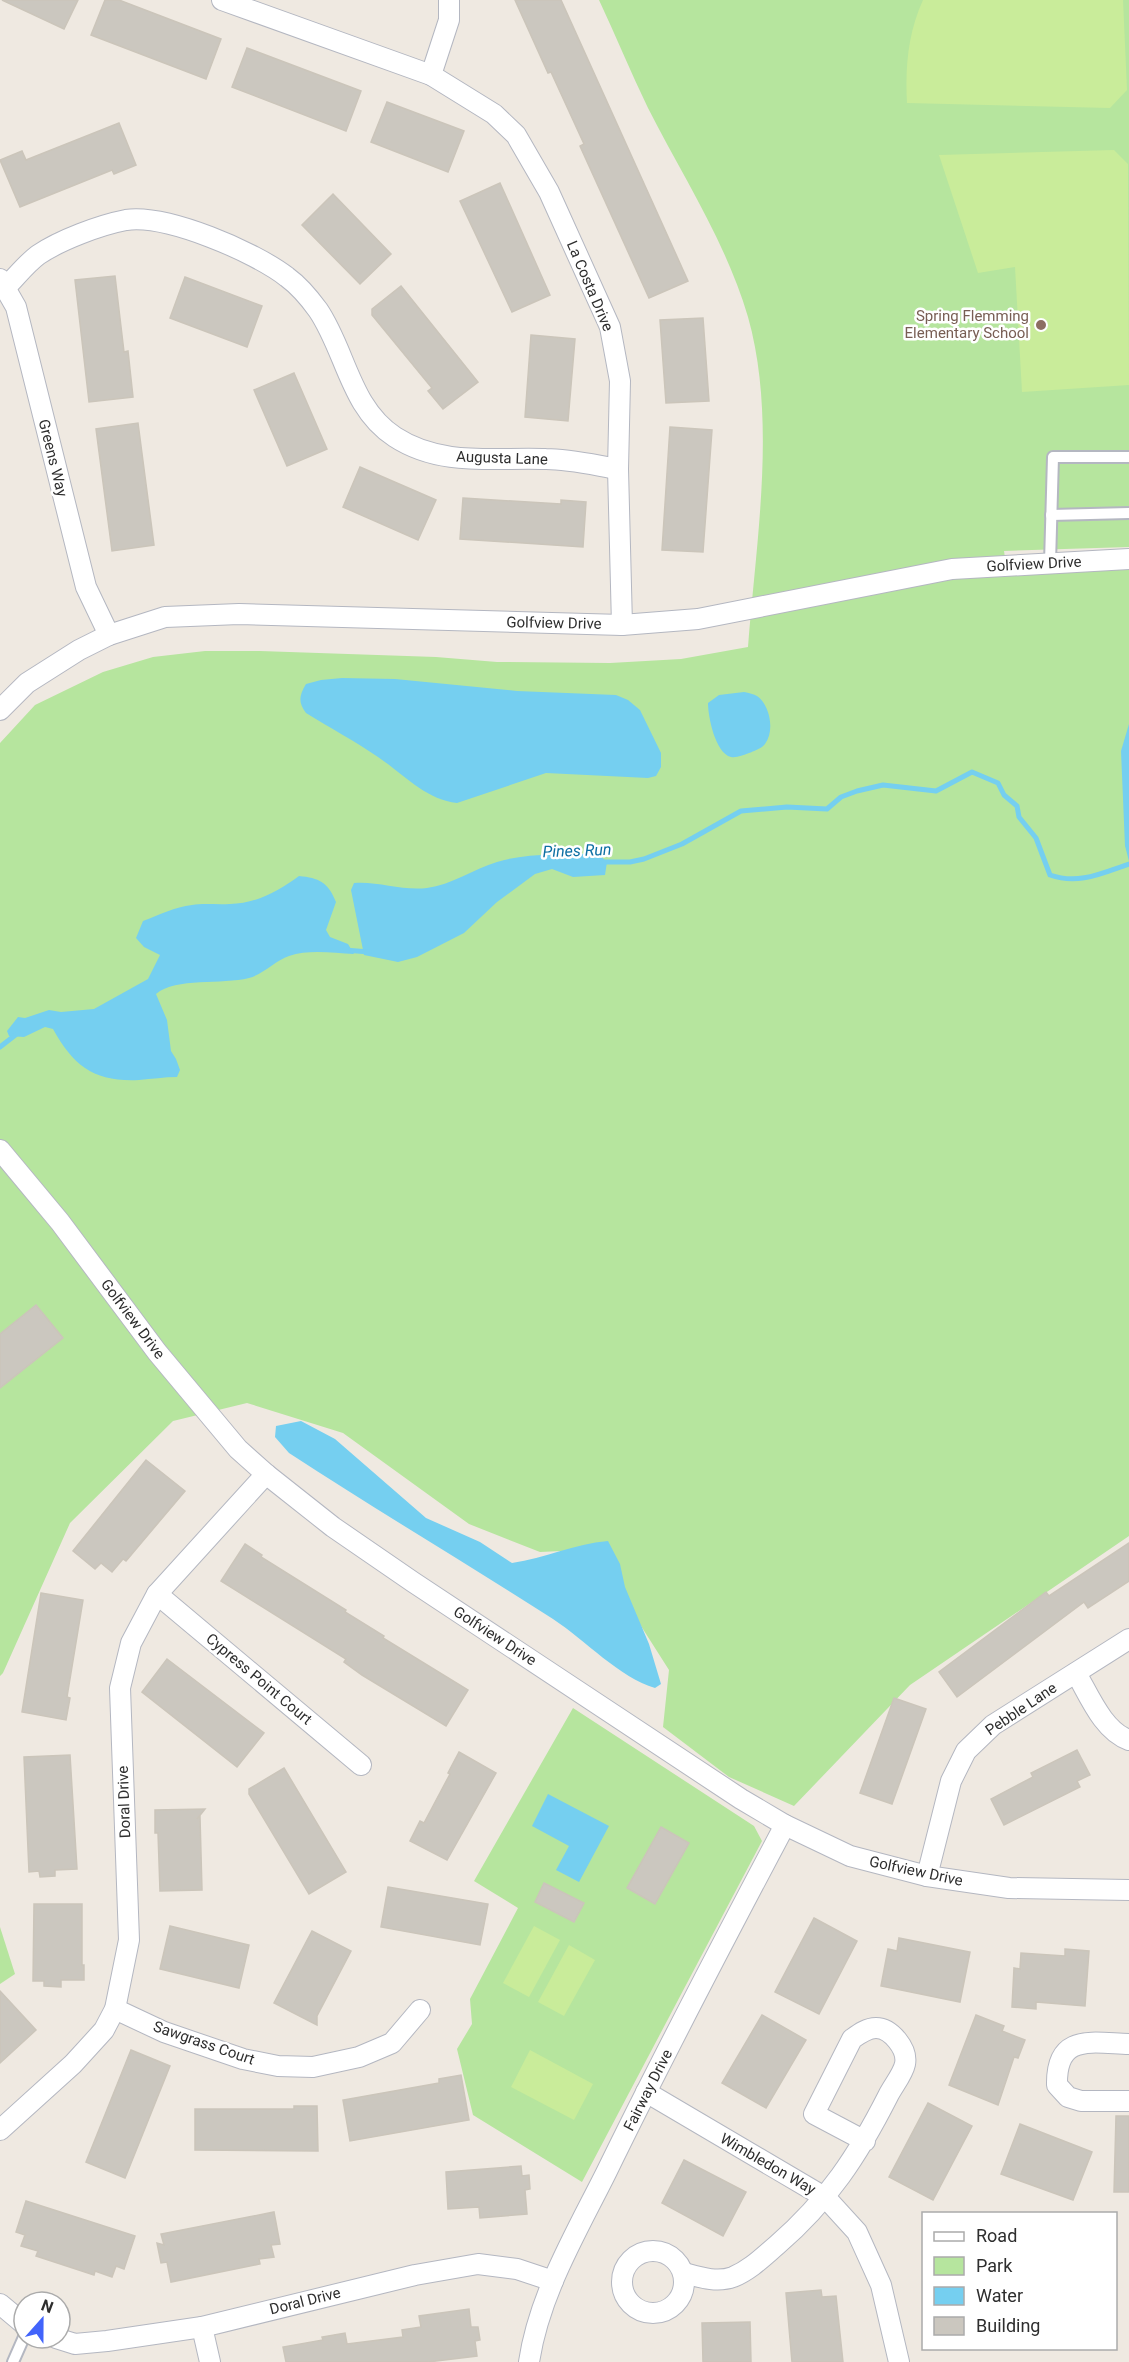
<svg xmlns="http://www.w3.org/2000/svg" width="1129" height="2362" viewBox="0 0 1129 2362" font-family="Roboto,sans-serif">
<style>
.green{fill:#b6e59e}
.pitch{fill:#c9ec9a}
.water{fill:#75cff0}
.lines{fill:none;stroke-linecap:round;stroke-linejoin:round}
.stream{stroke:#75cff0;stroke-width:5}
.building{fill:#cbc7bf;stroke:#cbc5ba;stroke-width:1.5}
.lane-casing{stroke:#b4b7c1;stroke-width:14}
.street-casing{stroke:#b4b7c1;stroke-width:22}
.lane{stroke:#fff;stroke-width:10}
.street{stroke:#fff;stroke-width:20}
.education-dot{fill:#8d6e63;stroke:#fff;stroke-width:2}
.labels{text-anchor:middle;stroke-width:5;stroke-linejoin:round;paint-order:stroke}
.street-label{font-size:15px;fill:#2e2e2e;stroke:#fff}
.education-label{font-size:15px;fill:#785e54;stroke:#fff;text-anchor:end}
.water-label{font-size:16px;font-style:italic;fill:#0d6fa3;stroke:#fff}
</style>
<rect width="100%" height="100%" fill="#efe9e1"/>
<g class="green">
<path d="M599,0H1129V547L1004,551L1006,564L1129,559V1536L910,1685L794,1806L729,1777L663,1727L669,1670L627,1604L605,1549L540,1552L469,1524L343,1433L247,1403L173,1421L70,1523L3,1673L0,1676V743L35,705L103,672L153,657L205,651H260L436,657L497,662L610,663L681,659L748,647C756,541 777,420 748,317C726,242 683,177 648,108C631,73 616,36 599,0Z"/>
<polygon points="573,1708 754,1826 762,1841 582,2182 473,2115 457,2049 472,2024 470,1999 518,1908 474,1881"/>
<polygon points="0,1927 15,1974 0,1984"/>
</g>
<g class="pitch">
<path d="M923,0H1123L1127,90L1110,108L907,103C905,67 908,33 923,0Z"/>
<polygon points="1114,150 1128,164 1129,385 1022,392 1015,267 978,273 939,155"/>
<polygon points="534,1926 560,1940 529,1997 503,1983"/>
<polygon points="569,1945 595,1960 564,2016 538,2002"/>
<polygon points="530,2050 593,2084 574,2120 511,2087"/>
</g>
<g class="water">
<path d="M342,678L395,679L517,691L616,695L628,700L640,710L661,753V767L656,776L648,778L546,773L457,803C426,800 402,773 378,757C355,741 330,728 306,713C298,702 299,696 306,684L321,680Z"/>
<path d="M744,692C749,693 754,694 757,696C770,705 775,731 765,744C762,748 754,751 749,753C743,755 737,758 731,757C715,753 708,716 708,703L719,695Z"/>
<polygon points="1129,724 1129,861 1125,846 1121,751"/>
<path d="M597,853L607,862L605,875L573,877L552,869L535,874L497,902L464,933L417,957L398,962L364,955L351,890L354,883C378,881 402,891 427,888C451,885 474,869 497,862C529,852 564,856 597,853Z"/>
<path d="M299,876C319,878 328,882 336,902L326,930L330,937L348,944L354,954C333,953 309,949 289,956C276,960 264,974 249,978C222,985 176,977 156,994L167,1020L171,1051L176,1059L180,1070L177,1077C164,1077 152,1079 139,1080C95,1082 74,1067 53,1029L45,1027L24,1037L9,1036L7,1031L18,1017L25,1018L49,1010L61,1012L94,1009L148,979L160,955L144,947L136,938L143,921C159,915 175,907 192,905C204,903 217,905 230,904C255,904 279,891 299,876Z"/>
<path d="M301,1421L335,1439L426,1518L480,1542L512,1563C545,1558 574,1544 608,1541L620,1564L625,1587L649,1644L661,1684L655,1688C620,1678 585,1640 553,1619C466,1563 376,1510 289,1453L275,1437L276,1426Z"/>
<polygon points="548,1794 609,1826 579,1882 556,1870 569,1846 532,1826"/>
</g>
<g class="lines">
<g class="stream">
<path d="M602,862H630L644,859L682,844L741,811L787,807L827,809L841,797L857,791L883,785L936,791L972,772L998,783L1004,795L1017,806L1019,817L1036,838L1050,875C1079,885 1102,873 1129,864"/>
<polyline points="345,950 369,952"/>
<polyline points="0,1047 18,1033"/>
</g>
</g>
<g class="building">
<polygon points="2,0 78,0 64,29"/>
<polygon points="105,0 119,0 221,39 206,79 91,35"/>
<polygon points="515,0 561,0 688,281 649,298 580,146 584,144 551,72 548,73"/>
<polygon points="247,48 361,91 346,131 232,87"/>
<polygon points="387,102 464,131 448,172 371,142"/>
<polygon points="119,123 136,165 114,174 112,170 20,207 0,160 22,151 26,160"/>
<polygon points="500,183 550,295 512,312 460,201"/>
<polygon points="333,194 391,254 360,284 302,225"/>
<polygon points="115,276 124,352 128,351 133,397 89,402 75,280"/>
<polygon points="185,277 262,306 247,347 170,318"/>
<polygon points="401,286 478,382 443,409 428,391 432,388 372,315 372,309"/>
<polygon points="703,318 709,401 666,403 660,320"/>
<polygon points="531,335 575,339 568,421 525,417"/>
<polygon points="294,373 327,449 287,466 254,390"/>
<polygon points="138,423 154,545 112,551 96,429"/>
<polygon points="670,427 712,430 703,552 662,550"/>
<polygon points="360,467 436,500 418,540 343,507"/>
<polygon points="463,498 561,504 561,500 586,502 583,547 460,539"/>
<polygon points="36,1305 63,1338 0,1388 0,1334"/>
<polygon points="146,1460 185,1491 126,1561 123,1559 112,1572 101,1563 95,1569 73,1551"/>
<polygon points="1129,1543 1129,1581 1088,1608 1084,1602 957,1697 939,1672 1046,1592 1049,1596"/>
<polygon points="245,1544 262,1555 261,1557 346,1610 345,1612 384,1636 383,1638 468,1690 446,1726 362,1675 344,1662 346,1659 221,1581"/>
<polygon points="41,1593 83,1600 67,1697 70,1698 66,1720 22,1712"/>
<polygon points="167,1659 264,1733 237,1767 142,1692"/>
<polygon points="894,1698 926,1709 892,1804 860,1793"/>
<polygon points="1077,1750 1090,1775 1077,1781 1080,1787 1004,1825 991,1799 1033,1777 1031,1773"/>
<polygon points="459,1752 496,1773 447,1860 410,1841 420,1821 424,1823 450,1774 448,1773"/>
<polygon points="70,1755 77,1869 55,1870 55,1876 40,1877 39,1871 29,1872 24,1757"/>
<polygon points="284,1768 346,1872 309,1894 249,1794 249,1789"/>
<polygon points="205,1809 197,1819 200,1817 202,1890 160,1891 158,1833 155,1833 155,1810"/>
<polygon points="661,1827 689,1843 655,1904 627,1888"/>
<polygon points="544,1883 584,1903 574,1922 535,1902"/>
<polygon points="388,1887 488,1904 480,1945 381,1927"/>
<polygon points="34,1904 82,1904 82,1965 84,1965 84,1980 61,1980 61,1987 44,1986 44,1981 33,1981"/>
<polygon points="814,1918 857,1941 819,2014 775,1992"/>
<polygon points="170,1926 249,1945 239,1988 160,1969"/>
<polygon points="312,1931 351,1951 317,2016 317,2025 274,2003"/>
<polygon points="899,1938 970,1952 960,2002 881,1986 888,1949 897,1951"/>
<polygon points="1065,1949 1089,1951 1085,2006 1036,2002 1036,2009 1012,2007 1014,1968 1020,1969 1021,1953 1065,1956"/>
<polygon points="0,1991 36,2030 0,2063"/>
<polygon points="762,2015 806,2040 766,2108 722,2083"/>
<polygon points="976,2015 1004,2026 1002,2031 1025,2040 1018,2058 1014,2057 998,2105 949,2085"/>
<polygon points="131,2050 170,2066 125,2178 86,2162"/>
<polygon points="461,2075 469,2120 350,2141 343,2100 439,2083 439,2079"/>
<polygon points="928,2103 972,2126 933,2200 889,2177"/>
<polygon points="294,2106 317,2106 318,2151 195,2150 195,2109 294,2109"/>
<polygon points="1116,2116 1129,2116 1129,2192 1114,2192"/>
<polygon points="1020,2124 1092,2152 1073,2200 1001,2174"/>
<polygon points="684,2160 746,2192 723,2236 662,2203"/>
<polygon points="521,2166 522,2176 529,2175 530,2189 525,2190 527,2214 480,2218 479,2207 448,2209 446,2172"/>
<polygon points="26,2201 135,2236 124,2269 116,2266 112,2277 95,2271 94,2275 36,2256 38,2251 21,2246 25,2235 16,2232"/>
<polygon points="274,2212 280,2244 271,2245 274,2257 259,2259 260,2264 171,2282 167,2262 161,2263 157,2243 164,2245 161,2234"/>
<polygon points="821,2290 822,2297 836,2296 843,2362 792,2362 786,2293"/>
<polygon points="469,2309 471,2327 478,2327 480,2340 475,2341 477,2356 428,2362 286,2362 283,2347 323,2340 322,2337 345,2333 347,2344 403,2337 402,2330 421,2327 419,2316"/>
<polygon points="750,2322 751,2362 703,2362 702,2323"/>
</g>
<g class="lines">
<g class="lane-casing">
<g id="lane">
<polyline points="1051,515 1129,513"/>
<polyline points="1050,563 1053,457 1129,457"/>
<polyline points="13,2362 24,2337"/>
</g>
</g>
<g class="street-casing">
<g id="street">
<polyline points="222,0 431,75 494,114 516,135 549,192 610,327 620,381 618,469 622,625"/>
<polyline points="431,75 449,20 449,0"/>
<polyline points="0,279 16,307 86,587 109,635"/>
<path d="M6,287C16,277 26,264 38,255C60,240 100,225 126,220C167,214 255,252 287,277C298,285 310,299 318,310C346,351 350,408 395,437C441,467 494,457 546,459C569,459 594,465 618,469"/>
<polyline points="0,710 27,683 79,650 109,635 165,617 239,614 622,625 698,619 952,569 1129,559"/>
<polyline points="0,1150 60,1222 157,1352 238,1449 266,1474 333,1527 413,1582 741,1799 785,1825 850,1856 927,1876 1009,1888 1129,1890"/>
<polyline points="157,1594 361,1765"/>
<path d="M1076,1673C1089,1695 1103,1731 1129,1740"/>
<polyline points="927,1876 951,1781 966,1751 993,1725 1129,1639"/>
<polyline points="115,2009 164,2032 243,2059 278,2066 313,2067 359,2057 392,2043 420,2010"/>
<path d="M1129,2044C1091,2043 1056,2033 1057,2085L1068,2097L1081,2101H1129"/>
<polyline points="646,2092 826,2198 857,2232 881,2285 899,2362"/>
<polyline points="0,2130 73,2064 104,2030 115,2009 129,1940 120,1688 131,1643 157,1594 266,1474"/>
<circle cx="653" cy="2282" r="31"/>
<path d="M684,2273C699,2277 717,2283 733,2277C750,2270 763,2257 777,2245C828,2201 858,2155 888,2096C893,2086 903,2074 905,2064C908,2049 891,2028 876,2028C867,2028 859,2034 852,2039L814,2114L865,2141"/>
<polyline points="0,2304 24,2324"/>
<polyline points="202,2327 210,2362"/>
<polyline points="56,2338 75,2344 107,2341 202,2327 415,2275 478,2264 517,2269 553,2281"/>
<path d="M529,2362C539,2295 576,2233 606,2173C663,2056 724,1940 785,1825"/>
</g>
</g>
<use href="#lane" class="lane"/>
<use href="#street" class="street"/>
</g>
<circle class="education-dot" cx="1041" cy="325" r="6"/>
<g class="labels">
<g class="street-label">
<text transform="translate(590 286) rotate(67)" y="5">La Costa Drive</text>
<text transform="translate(53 458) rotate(76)" y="5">Greens Way</text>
<text transform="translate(502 458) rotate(2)" y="5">Augusta Lane</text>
<text transform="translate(1034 564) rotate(-3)" y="5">Golfview Drive</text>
<text transform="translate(554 623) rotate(1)" y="5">Golfview Drive</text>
<text transform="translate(133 1319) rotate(53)" y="5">Golfview Drive</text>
<text transform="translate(495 1636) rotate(33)" y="5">Golfview Drive</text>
<text transform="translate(259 1679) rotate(40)" y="5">Cypress Point Court</text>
<text transform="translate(1021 1709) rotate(-34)" y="5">Pebble Lane</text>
<text transform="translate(124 1802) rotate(-92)" y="5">Doral Drive</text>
<text transform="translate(916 1871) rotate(12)" y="5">Golfview Drive</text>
<text transform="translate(204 2043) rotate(19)" y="5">Sawgrass Court</text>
<text transform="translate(648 2090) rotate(-63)" y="5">Fairway Drive</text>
<text transform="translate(768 2164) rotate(30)" y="5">Wimbledon Way</text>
<text transform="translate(305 2301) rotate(-14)" y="5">Doral Drive</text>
</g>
<g class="education-label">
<text x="1029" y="321">Spring Flemming<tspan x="1029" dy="17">Elementary School</tspan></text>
</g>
<g class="water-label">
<text transform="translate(577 850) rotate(-2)" y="6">Pines Run</text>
</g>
</g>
<rect x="922" y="2212" width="195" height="138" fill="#ffffff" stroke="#ababab" stroke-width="1.5"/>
<rect x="934" y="2232" width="30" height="9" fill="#ffffff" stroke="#ababab" stroke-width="1.5"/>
<text x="976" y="2242" font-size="18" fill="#2e2e2e">Road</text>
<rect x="934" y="2257" width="30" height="18" fill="#b6e59e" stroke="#ababab" stroke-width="1.5"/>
<text x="976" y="2272" font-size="18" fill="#2e2e2e">Park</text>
<rect x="934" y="2287" width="30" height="18" fill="#75cff0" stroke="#ababab" stroke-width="1.5"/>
<text x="976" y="2302" font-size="18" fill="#2e2e2e">Water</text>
<rect x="934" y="2317" width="30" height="18" fill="#cbc7bf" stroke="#ababab" stroke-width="1.5"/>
<text x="976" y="2332" font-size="18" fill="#2e2e2e">Building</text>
<g transform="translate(42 2320) rotate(21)"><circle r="28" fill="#ffffff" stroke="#ababab" stroke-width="1.5"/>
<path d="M0-4.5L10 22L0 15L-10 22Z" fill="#4264fb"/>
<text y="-9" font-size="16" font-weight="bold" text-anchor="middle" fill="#2e2e2e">N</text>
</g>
</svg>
